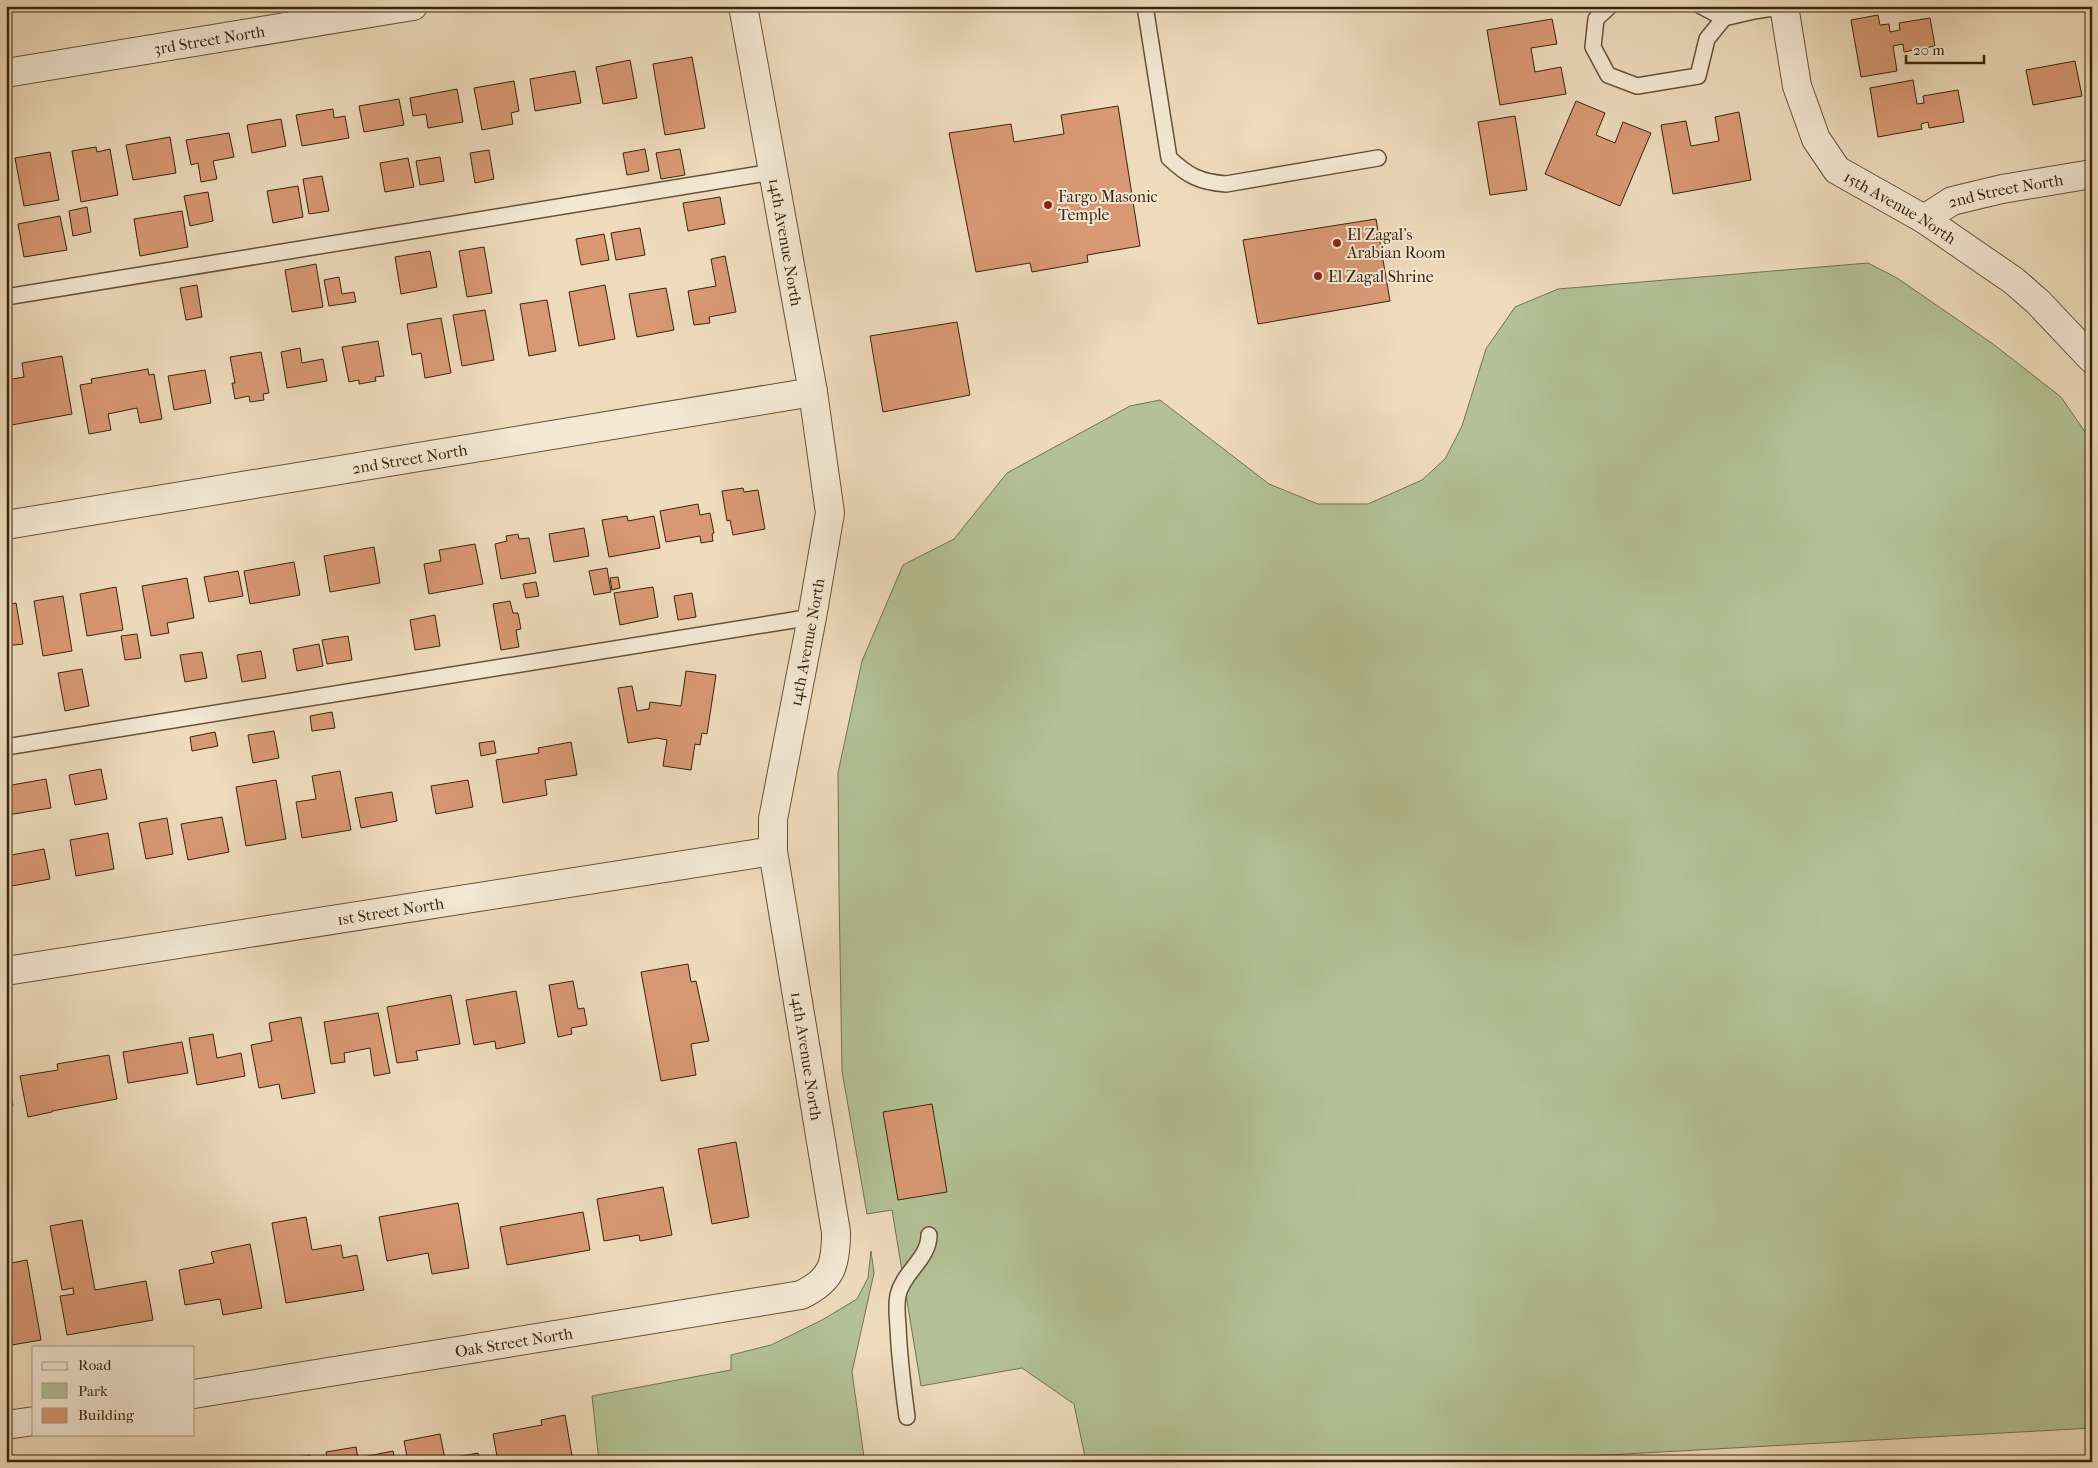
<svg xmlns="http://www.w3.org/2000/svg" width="2098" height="1468" viewBox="0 0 2098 1468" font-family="'IM FELL French Canon',serif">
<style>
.green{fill:#b3c195;stroke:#767250}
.building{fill:#d89874;stroke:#39240c}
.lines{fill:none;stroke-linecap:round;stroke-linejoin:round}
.lane-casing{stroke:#665238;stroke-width:18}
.street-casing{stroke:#665238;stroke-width:30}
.lane{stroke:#f4e8d3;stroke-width:15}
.street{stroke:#f4e8d3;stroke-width:28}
.poi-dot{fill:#8f2418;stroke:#f4e8d3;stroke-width:2}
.labels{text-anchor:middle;stroke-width:4;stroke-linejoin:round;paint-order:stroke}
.street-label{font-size:16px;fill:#39240c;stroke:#f4e8d3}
.poi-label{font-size:16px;fill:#39240c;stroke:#f4e8d3;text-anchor:start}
</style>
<rect width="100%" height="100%" fill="#eedbbc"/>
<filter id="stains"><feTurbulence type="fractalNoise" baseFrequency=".004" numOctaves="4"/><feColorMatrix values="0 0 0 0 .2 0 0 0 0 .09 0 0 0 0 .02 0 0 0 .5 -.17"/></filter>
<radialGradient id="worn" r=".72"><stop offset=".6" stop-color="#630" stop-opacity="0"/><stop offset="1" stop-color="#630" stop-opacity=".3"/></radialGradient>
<g class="green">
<polygon points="1868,263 1897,278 1993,344 2061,397 2092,442 2092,1428 1481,1462 1086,1462 1074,1404 1022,1368 921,1386 892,1210 867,1214 842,1071 839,891 838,773 862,661 903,565 954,539 1007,473 1130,406 1160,400 1269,484 1318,504 1368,504 1422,480 1445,459 1462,426 1486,349 1515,307 1558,289"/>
<polygon points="871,1251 874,1273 852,1372 864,1457 852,1462 599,1462 592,1396 731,1370 731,1355 771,1345 822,1320 857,1299 868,1278"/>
</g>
<g class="building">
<polygon points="1878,15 1880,25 1889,24 1890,32 1900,30 1899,23 1930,18 1935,46 1904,52 1903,44 1893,46 1897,71 1861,77 1851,20"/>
<polygon points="1552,19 1557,44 1531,48 1535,72 1561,67 1566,94 1500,105 1487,30"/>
<polygon points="692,57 705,128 665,135 653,64"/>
<polygon points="630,60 637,98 603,104 596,67"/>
<polygon points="2075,61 2082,96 2033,105 2026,70"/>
<polygon points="575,71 581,103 535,111 530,79"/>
<polygon points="1913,80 1917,104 1924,103 1923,96 1958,90 1964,122 1929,128 1928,122 1921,124 1922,129 1878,137 1870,88"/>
<polygon points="514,81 519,111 511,113 513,124 482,130 474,88"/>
<polygon points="457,89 463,122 428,128 426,114 413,116 410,98"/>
<polygon points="399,99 404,125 364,132 359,106"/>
<polygon points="1576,101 1605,113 1596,135 1615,143 1623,122 1651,133 1620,206 1545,174"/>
<polygon points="1118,106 1140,246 1087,255 1088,262 1032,272 1030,263 976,272 949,133 1011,124 1014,142 1064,134 1061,115"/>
<polygon points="333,109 334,118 345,116 349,138 302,146 296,115"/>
<polygon points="1739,112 1751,180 1673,194 1661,125 1686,121 1691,146 1719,141 1715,117"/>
<polygon points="1515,116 1527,190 1490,195 1478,122"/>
<polygon points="281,119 286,146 252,153 247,125"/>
<polygon points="229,133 234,157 213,161 217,179 201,182 198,163 191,165 186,140"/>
<polygon points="170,137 176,173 133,180 126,145"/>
<polygon points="96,147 97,152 110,149 118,195 81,202 72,151"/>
<polygon points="645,149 649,171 627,175 623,153"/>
<polygon points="680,149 685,175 661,179 656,153"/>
<polygon points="489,150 494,179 475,183 470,153"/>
<polygon points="50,152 59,200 24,206 15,158"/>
<polygon points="440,157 444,181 420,185 416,161"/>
<polygon points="408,158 414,187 385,192 380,163"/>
<polygon points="322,176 329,211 309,214 303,179"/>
<polygon points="298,186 303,217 273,223 267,191"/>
<polygon points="208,192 213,221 190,226 184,196"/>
<polygon points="720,197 725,224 688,231 683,203"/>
<polygon points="87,207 91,232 73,236 69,211"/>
<polygon points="182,211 188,247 140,256 134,219"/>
<polygon points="60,216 67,250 24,257 18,224"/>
<polygon points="1376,219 1390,301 1258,324 1243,240"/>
<polygon points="640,228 645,255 616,260 611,233"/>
<polygon points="604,234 609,260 581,265 576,239"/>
<polygon points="484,247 492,293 467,297 459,251"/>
<polygon points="430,251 437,287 401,294 395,257"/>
<polygon points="725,256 736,312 709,317 710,323 694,325 688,291 716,286 711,259"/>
<polygon points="316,264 323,307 292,312 285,270"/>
<polygon points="339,277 342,294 354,292 356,302 329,306 324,280"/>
<polygon points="197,285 202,317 186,320 180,288"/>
<polygon points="605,285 615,339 579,346 569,292"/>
<polygon points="666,288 674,330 637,337 629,294"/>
<polygon points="547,300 556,351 529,356 520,304"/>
<polygon points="485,310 494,360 462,366 453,315"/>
<polygon points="441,318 451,373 425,378 421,353 412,355 407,324"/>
<polygon points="957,322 970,395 883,412 870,336"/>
<polygon points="378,341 384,376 375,377 376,381 359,384 359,380 349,382 342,347"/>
<polygon points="300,348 302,363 323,359 327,381 287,388 281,352"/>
<polygon points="261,352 269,393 263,394 264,400 250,402 249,396 235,399 232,383 235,383 230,357"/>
<polygon points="62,356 72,414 6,426 6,380 24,377 22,363"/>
<polygon points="148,369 149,375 154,374 162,419 140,423 137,408 108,414 111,430 89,434 80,385 92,383 91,379"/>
<polygon points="205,370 211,403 174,410 168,376"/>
<polygon points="743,488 744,492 758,490 765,529 733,535 730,520 727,521 722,491"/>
<polygon points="698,504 700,515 710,513 714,533 712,534 713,541 701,543 700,536 666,542 660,511"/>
<polygon points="627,516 628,521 654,516 660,548 609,557 602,520"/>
<polygon points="584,528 589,556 554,562 549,534"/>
<polygon points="518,534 519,539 529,538 536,573 501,579 495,544 507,541 506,536"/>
<polygon points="475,544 483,584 429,594 424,564 441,561 439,550"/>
<polygon points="374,547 380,583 330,592 324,556"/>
<polygon points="294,562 300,595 250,604 244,571"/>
<polygon points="607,568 611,592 594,595 589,571"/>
<polygon points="238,571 243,596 209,602 204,577"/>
<polygon points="618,577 620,588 612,590 610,578"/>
<polygon points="187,578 194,618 167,623 169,633 151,636 142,586"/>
<polygon points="536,582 539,596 526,598 523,584"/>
<polygon points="116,587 123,630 87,636 80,594"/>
<polygon points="653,587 658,617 620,625 614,593"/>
<polygon points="692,593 696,617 678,620 674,596"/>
<polygon points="63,596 72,651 43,656 34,601"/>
<polygon points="510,601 513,613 518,613 521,629 516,630 519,647 501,650 493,604"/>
<polygon points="16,603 23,644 6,646 6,605"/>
<polygon points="435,615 440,646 415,650 410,620"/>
<polygon points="137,634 141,658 125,660 121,636"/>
<polygon points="348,636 352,660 327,664 322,640"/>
<polygon points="319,644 323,666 297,671 293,649"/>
<polygon points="261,651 266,678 242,682 237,655"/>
<polygon points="202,652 207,678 185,682 180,655"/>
<polygon points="82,669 89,706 65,711 58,673"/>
<polygon points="686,671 716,675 707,734 702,733 700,745 695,744 691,770 663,766 667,740 657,738 628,743 618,688 632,686 637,711 649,709 650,702 681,706"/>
<polygon points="332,712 335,728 312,731 310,716"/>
<polygon points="274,731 279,758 253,763 248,735"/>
<polygon points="215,732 218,746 192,751 190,737"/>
<polygon points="494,741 496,753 481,756 479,743"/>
<polygon points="571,742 577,775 545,780 547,795 503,803 496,760 539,753 538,748"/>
<polygon points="101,769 107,799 75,805 69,775"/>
<polygon points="340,771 351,830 302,838 296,802 316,799 312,776"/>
<polygon points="46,779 51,808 7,815 6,786"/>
<polygon points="276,780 286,839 246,846 236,787"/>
<polygon points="468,780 473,807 436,814 431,786"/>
<polygon points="392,792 397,821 361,828 355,798"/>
<polygon points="222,817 229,852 188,860 181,824"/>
<polygon points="167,818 173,854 146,859 139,823"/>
<polygon points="108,833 114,869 76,876 70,840"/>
<polygon points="44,849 50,879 12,886 6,856"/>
<polygon points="688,964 691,982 696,981 709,1041 691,1044 696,1075 661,1081 641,972"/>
<polygon points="573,981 578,1009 584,1008 587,1025 571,1028 572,1034 558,1037 549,985"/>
<polygon points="516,991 525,1043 496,1049 495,1041 474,1045 466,1000"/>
<polygon points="451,995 460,1044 416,1051 418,1060 397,1063 387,1007"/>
<polygon points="378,1013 390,1073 374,1076 370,1048 344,1053 345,1062 331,1064 324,1022"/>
<polygon points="301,1017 315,1093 282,1099 279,1084 259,1088 251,1045 272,1041 269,1023"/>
<polygon points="213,1034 217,1058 241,1053 245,1076 197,1085 189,1038"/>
<polygon points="182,1042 188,1073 128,1083 123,1052"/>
<polygon points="109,1055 117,1099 52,1111 52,1112 28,1117 20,1076 58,1070 57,1064"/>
<polygon points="6,1073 13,1106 6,1108"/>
<polygon points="932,1104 947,1192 898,1200 883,1112"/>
<polygon points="736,1142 749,1217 712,1224 698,1149"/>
<polygon points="663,1187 672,1235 640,1241 639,1235 604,1241 597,1199"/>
<polygon points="458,1203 469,1268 432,1274 428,1253 387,1261 379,1217"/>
<polygon points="583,1212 590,1250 507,1265 500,1227"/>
<polygon points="306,1217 312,1250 341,1245 343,1258 357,1255 364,1290 286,1303 272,1223"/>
<polygon points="82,1220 95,1290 146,1281 153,1320 67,1335 60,1296 74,1294 73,1288 62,1290 50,1226"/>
<polygon points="250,1244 262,1308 223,1315 220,1299 185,1305 179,1270 214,1263 211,1252"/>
<polygon points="27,1260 41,1340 6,1346 6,1264"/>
<polygon points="565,1415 573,1462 498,1462 493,1434 542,1425 541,1420"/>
<polygon points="440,1434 445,1459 478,1453 480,1462 408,1462 404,1441"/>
<polygon points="356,1447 358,1458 393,1451 395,1462 328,1462 326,1452"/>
<polygon points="310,1455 311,1462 281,1462 281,1460"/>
</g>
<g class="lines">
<g class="lane-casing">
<g id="lane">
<path d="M1145,6L1169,158C1188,176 1200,182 1226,184L1378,158"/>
<polyline points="1610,6 1596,19 1593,47 1608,75 1637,86 1698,76 1707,39 1724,18 1754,11 1786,6"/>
<polyline points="1701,6 1724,18"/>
<polyline points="6,297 773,172"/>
<polyline points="6,747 812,617"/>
<path d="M907,1417C903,1387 899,1356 898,1326C897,1316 896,1305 898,1295C903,1272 929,1259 929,1235"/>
</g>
</g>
<g class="street-casing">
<g id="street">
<path id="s1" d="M1784,6L1797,86L1816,139L1837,170L1924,219L2014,281L2038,302L2092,359"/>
<path id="s2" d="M6,73L413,6"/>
<path id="s3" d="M1924,219L1952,201L2002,189L2092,174"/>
<path id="s4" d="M6,525L813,392"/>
<path id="s5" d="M6,971L773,851"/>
<path id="s6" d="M194,1394L801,1295C832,1280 836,1265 836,1232L773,851V819L812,617L830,513L813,392L743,6"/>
<polyline points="6,1425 34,1421"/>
</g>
</g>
<use href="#lane" class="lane"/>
<use href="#street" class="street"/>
</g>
<g class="poi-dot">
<circle cx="1048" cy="205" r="5"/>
<circle cx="1337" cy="243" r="5"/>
<circle cx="1318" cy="276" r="5"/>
</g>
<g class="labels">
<g class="street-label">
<text dy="6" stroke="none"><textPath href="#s2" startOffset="206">3rd Street North</textPath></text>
<text dy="6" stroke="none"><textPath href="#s3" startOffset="88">2nd Street North</textPath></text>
<text dy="6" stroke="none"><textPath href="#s1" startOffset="248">15th Avenue North</textPath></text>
<text transform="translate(786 242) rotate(80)" y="6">14th Avenue North</text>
<text dy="6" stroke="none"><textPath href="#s4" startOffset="409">2nd Street North</textPath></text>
<text dy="6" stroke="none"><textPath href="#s6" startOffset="1291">14th Avenue North</textPath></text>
<text dy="6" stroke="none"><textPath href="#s5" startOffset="389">1st Street North</textPath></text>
<text transform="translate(807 1056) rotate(81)" y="6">14th Avenue North</text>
<text dy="6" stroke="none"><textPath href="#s6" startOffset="324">Oak Street North</textPath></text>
</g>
<g class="poi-label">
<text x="1058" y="202">Fargo Masonic<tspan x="1058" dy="18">Temple</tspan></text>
<text x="1347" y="240">El Zagal's<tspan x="1347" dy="18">Arabian Room</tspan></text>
<text x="1328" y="282">El Zagal Shrine</text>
</g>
</g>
<rect width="2098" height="1468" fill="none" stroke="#eedbbc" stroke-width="25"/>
<rect x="8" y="8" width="2083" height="1453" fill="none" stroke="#39240c" stroke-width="2.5"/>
<rect x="12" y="12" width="2073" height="1443" fill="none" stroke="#39240c"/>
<rect x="32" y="1346" width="162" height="90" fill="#f4e8d3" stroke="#a99a83"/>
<rect x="42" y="1362" width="25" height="8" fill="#f4e8d3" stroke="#a99a83"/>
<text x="78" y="1370" font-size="15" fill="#39240c">Road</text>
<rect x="42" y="1383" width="25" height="15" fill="#b3c195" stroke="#a99a83"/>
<text x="78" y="1396" font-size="15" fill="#39240c">Park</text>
<rect x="42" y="1408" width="25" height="15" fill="#d89874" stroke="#a99a83"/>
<text x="78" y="1420" font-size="15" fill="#39240c">Building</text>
<path d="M1906 55v8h78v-8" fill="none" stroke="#39240c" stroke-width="2.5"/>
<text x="1913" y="55" font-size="15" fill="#39240c" stroke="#f4e8d3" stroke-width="4" paint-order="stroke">20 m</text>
<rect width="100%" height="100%" filter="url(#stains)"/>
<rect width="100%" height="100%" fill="url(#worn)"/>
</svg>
